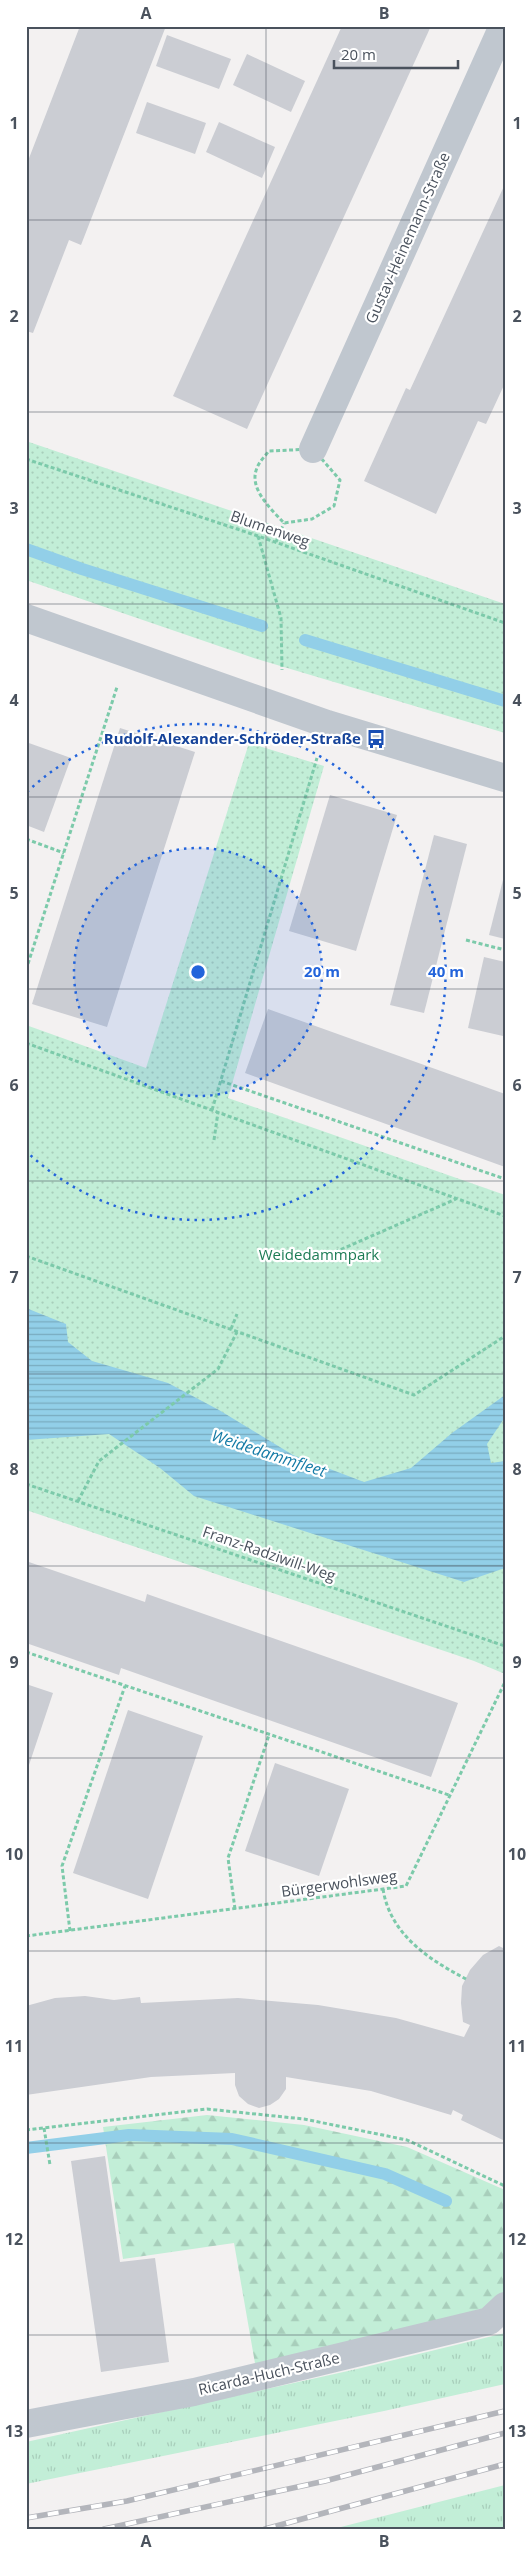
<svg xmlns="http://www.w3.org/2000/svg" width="531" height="2555" viewBox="0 0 531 2555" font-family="'Open Sans',sans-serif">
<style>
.grass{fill:url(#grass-tufts)}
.forest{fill:url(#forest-firs)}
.park{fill:url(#park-dots)}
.water{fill:url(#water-rules)}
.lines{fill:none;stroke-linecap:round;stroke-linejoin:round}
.stream{stroke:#92cfe8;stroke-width:12}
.building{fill:#cbcdd3}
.path{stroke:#7ccaaa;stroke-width:3;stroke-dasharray:4 2.5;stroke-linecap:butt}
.minor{stroke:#c0c7cf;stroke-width:28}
.rail-casing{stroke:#b3b5bb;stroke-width:5.5}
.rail{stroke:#fff;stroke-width:4;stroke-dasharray:11;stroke-linecap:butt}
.grid{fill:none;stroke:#4a525d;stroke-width:1;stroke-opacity:0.55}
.ring{fill:none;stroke:#2364db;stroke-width:2.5;stroke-dasharray:2.5 5}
.labels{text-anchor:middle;stroke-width:4.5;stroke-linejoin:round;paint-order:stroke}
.street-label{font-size:15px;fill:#4a525d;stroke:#fff}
.transit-label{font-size:15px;font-weight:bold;fill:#164399;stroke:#fff;text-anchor:end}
.park-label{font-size:15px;fill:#1d7c55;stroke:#fff}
.water-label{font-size:16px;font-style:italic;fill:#147ba6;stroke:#fff}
.centre{fill:#2364db;stroke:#fff;stroke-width:2.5}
.ring-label{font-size:15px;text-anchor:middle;font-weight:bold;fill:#2364db;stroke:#fff;stroke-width:4.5;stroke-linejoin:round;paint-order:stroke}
.neatline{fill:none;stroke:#4a525d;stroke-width:2}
.grid-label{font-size:16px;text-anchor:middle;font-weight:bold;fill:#4a525d}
</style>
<defs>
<pattern id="grass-tufts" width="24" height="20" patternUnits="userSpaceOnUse" patternTransform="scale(1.25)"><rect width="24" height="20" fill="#c2eed7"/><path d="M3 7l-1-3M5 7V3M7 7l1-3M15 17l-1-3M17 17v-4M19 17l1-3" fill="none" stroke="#a8cebb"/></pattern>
<pattern id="forest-firs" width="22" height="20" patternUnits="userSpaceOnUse" patternTransform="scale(1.25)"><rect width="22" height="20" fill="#c2eed7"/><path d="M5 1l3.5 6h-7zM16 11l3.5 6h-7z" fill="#a8cebb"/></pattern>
<pattern id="park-dots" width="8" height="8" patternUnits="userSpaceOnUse" patternTransform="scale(1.25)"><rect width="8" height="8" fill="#c2eed7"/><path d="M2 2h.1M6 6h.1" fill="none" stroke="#a8cebb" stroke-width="1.8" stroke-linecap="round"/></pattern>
<pattern id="water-rules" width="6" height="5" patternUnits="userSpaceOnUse" patternTransform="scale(1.25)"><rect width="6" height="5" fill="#92cfe8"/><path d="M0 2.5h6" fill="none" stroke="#79abbf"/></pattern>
</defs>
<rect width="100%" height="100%" fill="#f3f1f1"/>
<g class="grass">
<polygon points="505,2333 505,2384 384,2411 26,2484 26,2442 357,2369"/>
<polygon points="505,2485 505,2529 333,2529"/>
</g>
<polygon class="forest" points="207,2115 304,2125 407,2147 505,2190 505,2297 496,2305 256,2369 234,2243 123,2259 103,2127"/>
<g class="park">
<polygon points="26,441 505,604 505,733 257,659 26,580"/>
<polygon points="249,743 324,766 228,1098 505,1195 505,1674 474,1661 26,1510 26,1025 146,1068"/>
</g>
<polygon class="water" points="26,1308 66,1324 68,1342 92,1361 168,1383 219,1410 293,1455 364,1482 411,1468 452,1433 505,1395 505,1417 487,1444 491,1463 505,1461 505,1568 464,1582 194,1496 160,1468 109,1434 26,1440"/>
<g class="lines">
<g class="stream">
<polyline points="26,549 82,569 262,626"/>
<polyline points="305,640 505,701"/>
<polyline points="26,2148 129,2135 232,2139 385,2174 446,2201"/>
</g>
</g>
<g class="building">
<polygon points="80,26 166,26 81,245 69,240 33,333 26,331 26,166"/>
<polygon points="342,26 431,26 247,429 173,396"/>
<polygon points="167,35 231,59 219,89 156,66"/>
<polygon points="247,54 305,81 291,112 233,85"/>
<polygon points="147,102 206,123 195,154 136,133"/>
<polygon points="219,122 275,147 262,178 206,152"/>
<polygon points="505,184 505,383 486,424 478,421 436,514 364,481 406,388 410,390"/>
<polygon points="120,728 195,752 107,1027 32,1004"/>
<polygon points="26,742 71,758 44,832 26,825"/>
<polygon points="330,795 397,815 356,951 289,931"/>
<polygon points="434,835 467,844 424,1013 390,1005"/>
<polygon points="504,876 505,876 505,939 489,935"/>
<polygon points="484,957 505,962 503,1036 468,1028"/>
<polygon points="268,1009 505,1094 505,1167 245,1073"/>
<polygon points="26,1561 145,1602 147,1594 458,1703 431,1777 121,1668 119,1675 26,1643"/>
<polygon points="26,1684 53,1693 27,1771 26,1770"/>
<polygon points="128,1710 203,1736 148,1899 73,1873"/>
<polygon points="275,1763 349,1789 319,1876 245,1851"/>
<polygon points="499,1946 505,1949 505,2141 461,2120 463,2115 453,2110 451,2115 371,2091 286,2077 286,2089 279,2099 270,2105 259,2108 248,2104 239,2096 235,2085 235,2073 151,2077 26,2095 26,2006 55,1998 85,1996 114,2000 140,1997 141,2003 238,1998 318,2005 396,2018 464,2037 470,2025 463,2022 461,2003 462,1986 470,1970 483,1955"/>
<polygon points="105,2156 120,2262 155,2258 169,2362 101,2372 71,2161"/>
</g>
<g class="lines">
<g class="path">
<path d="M313,449L340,480L334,506L312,519L284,523C271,509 248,488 257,468C259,462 265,456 269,451Z"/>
<polyline points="26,459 258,536 505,623"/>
<polyline points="258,536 281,618 282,670"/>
<polyline points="276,542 284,523"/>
<polyline points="26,839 64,853"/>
<polyline points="466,940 505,950"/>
<polyline points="26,970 117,687"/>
<polyline points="26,1043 505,1216"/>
<polyline points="221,1081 505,1179"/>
<polyline points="212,1110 317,758"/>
<polyline points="214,1140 218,1112"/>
<polyline points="26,1256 414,1395 505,1336"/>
<polyline points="317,1260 456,1199"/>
<polyline points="231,1329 237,1314"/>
<polyline points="26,1484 505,1646"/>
<polyline points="78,1501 99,1461 218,1369 237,1332"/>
<polyline points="26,1652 449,1795"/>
<path d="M383,1889C390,1934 428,1959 466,1979"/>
<polyline points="235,1909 228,1858 269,1735"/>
<polyline points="70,1931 62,1866 125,1686"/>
<polyline points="26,1936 406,1886 505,1682"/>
<polyline points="44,2128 50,2165"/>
<polyline points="26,2130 207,2109 304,2119 407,2140 505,2186"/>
</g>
<g class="minor">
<polyline points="313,449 503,26"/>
<polyline points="26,618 327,724 505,778"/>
<polyline points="26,2424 194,2392 489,2321 505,2306"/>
</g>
<g class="rail-casing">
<g id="rail">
<polyline points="26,2518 127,2501 505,2411"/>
<polyline points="104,2529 325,2481 505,2433"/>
<polyline points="265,2529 505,2464"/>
</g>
</g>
<use href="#rail" class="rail"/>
</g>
<path class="grid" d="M266,26V2529M26,220H505M26,412H505M26,604H505M26,797H505M26,989H505M26,1181H505M26,1374H505M26,1566H505M26,1758H505M26,1951H505M26,2143H505M26,2335H505"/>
<circle cx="198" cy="972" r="124" fill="#2364db" fill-opacity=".12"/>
<g class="ring">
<circle cx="198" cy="972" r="124"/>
<path d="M27 792A248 248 0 1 1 27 1152"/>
</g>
<defs>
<g id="bus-bare" transform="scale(1.5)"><path d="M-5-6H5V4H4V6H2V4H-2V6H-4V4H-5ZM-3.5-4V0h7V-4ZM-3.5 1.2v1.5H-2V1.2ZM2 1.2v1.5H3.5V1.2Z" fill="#1a4fb4" stroke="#fff" stroke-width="2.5" paint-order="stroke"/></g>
</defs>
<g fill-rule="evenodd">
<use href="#bus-bare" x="376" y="739"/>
</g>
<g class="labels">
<g class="street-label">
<text transform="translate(408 238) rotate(-66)" y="5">Gustav-Heinemann-Straße</text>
<text transform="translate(270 529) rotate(19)" y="5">Blumenweg</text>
<text transform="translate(269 1554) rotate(19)" y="5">Franz-Radziwill-Weg</text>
<text transform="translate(339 1884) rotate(-8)" y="5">Bürgerwohlsweg</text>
<text transform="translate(269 2374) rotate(-13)" y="5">Ricarda-Huch-Straße</text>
</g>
<g class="transit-label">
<text x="361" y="744">Rudolf-Alexander-Schröder-Straße</text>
</g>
<g class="park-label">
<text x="319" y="1260">Weidedammpark</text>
</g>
<g class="water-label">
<text transform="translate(269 1453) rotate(18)" y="6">Weidedammfleet</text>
</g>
</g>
<circle cx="198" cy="972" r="8" class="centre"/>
<g class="ring-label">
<text x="322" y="977">20 m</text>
<text x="446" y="977">40 m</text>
</g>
<rect width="531" height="2555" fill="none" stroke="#ffffff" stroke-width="55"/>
<path d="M334 60v8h124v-8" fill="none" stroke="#4a525d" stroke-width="2.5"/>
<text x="341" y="60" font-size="15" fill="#4a525d" stroke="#ffffff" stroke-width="4" paint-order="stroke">20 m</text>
<rect x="28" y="28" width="476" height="2500" class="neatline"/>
<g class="grid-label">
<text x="146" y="19">A</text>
<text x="384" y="19">B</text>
<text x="14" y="129">1</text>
<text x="517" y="129">1</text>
<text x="14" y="322">2</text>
<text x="517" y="322">2</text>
<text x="14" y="514">3</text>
<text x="517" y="514">3</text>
<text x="14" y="706">4</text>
<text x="517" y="706">4</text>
<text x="14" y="899">5</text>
<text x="517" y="899">5</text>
<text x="14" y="1091">6</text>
<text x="517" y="1091">6</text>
<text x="14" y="1283">7</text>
<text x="517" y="1283">7</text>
<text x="14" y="1475">8</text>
<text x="517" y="1475">8</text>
<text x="14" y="1668">9</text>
<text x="517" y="1668">9</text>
<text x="14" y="1860">10</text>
<text x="517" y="1860">10</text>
<text x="14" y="2052">11</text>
<text x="517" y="2052">11</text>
<text x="14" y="2245">12</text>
<text x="517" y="2245">12</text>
<text x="14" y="2437">13</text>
<text x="517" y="2437">13</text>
<text x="146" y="2547">A</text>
<text x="384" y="2547">B</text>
</g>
</svg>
